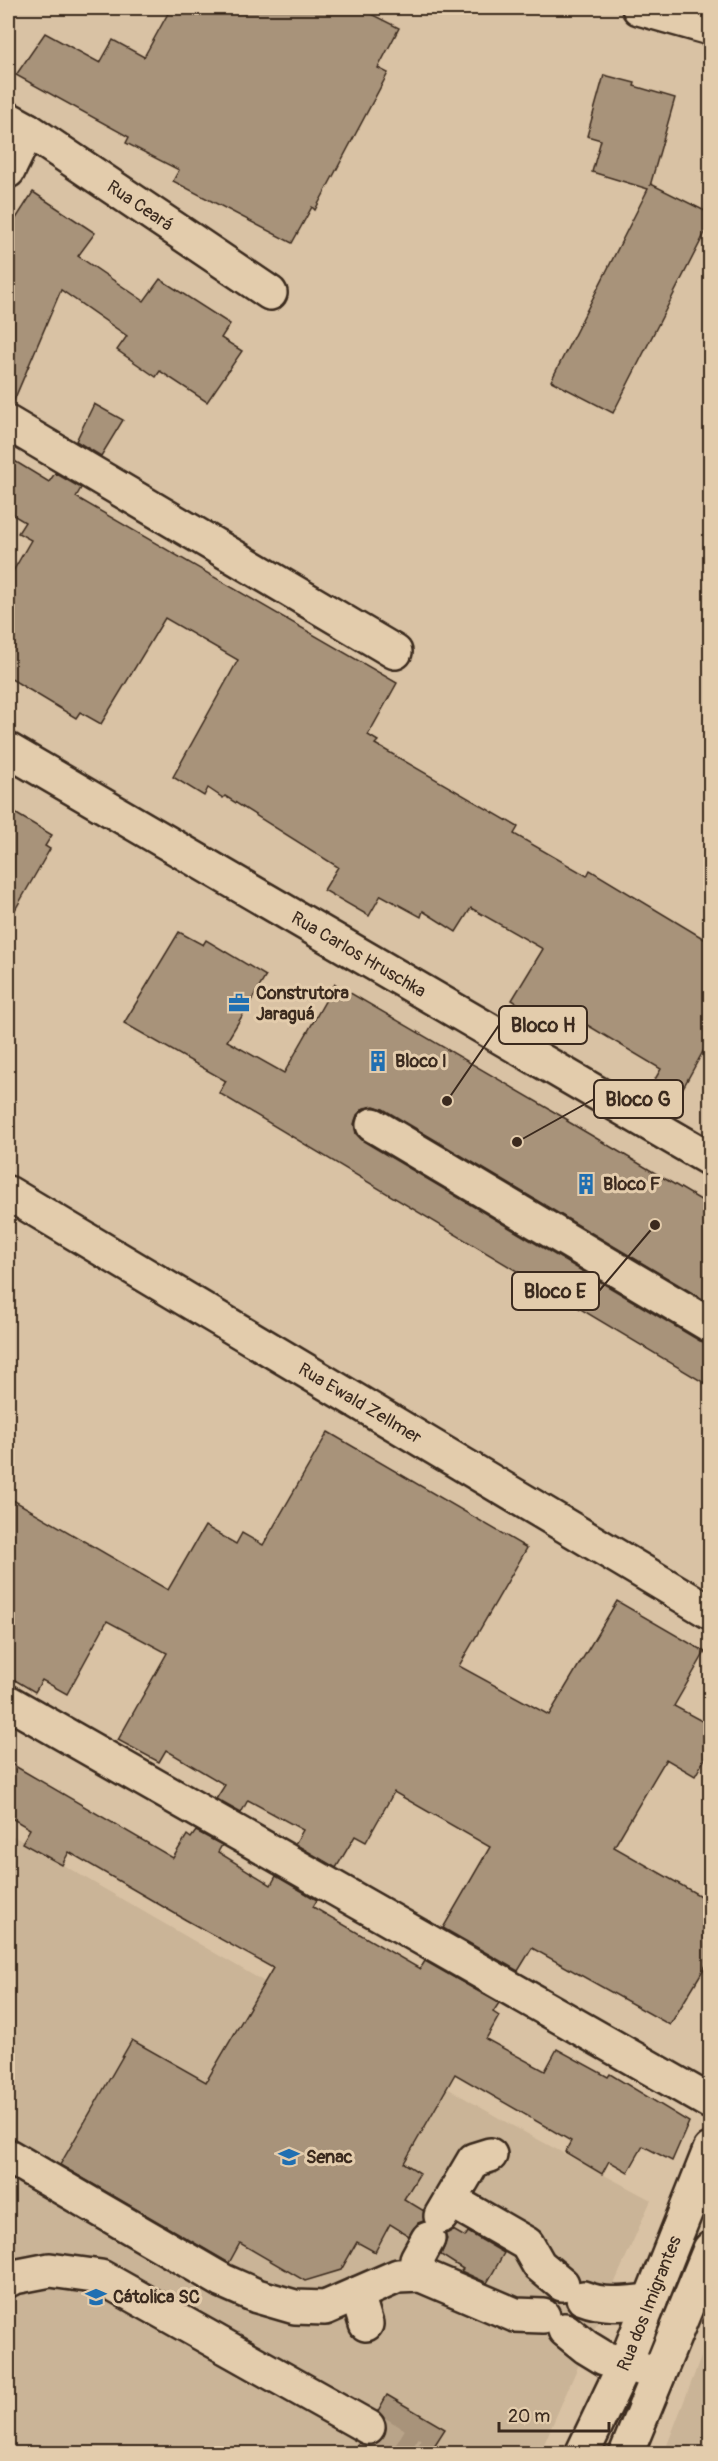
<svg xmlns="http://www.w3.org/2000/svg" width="718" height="2461" viewBox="0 0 718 2461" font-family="Pangolin,sans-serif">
  <rect width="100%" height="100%" fill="#d9c2a4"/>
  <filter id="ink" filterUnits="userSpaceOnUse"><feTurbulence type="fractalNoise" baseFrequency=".0167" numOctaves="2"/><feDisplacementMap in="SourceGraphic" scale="12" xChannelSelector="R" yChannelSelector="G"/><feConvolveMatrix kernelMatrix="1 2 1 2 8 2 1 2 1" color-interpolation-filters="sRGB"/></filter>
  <g filter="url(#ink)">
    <g fill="#cab497">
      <polygon points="8,1833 511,2125 651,2200 540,2453 8,2453"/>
      <polygon points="710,2334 710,2453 664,2453"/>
    </g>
    <g fill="#a8937a" stroke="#3b2a1e" stroke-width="1.5">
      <polygon points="171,8 359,8 399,28 378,68 388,73 315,210 312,207 292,243 173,181 179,170 126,143 129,137 16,75 45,33 100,63 113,40 144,57"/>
      <polygon points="604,75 635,83 634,86 675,98 650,186 651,184 711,214 711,221 613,413 551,381 648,189 592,172 601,140 587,136"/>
      <polygon points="33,192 95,233 78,256 144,301 160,279 230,324 221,338 242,351 207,402 160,371 156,377 117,350 127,336 61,290 12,405 8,404 8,231"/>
      <polygon points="94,404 123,420 101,456 76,441"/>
      <polygon points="8,457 49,482 55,473 81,488 76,497 397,683 368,735 378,741 375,744 518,827 514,834 587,876 590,870 711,943 711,1037 679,1095 654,1081 661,1069 579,1020 570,1036 512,1000 543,949 471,908 456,932 423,911 421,917 381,895 369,916 324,890 338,867 225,796 223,798 208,788 204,796 173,777 238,660 165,618 101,724 80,712 76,718 8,677 8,580 31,540 18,533 25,522 8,512"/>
      <polygon points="8,809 52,835 45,846 50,849 8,922"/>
      <polygon points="179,932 203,945 206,940 266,976 227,1041 284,1073 335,984 568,1120 567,1121 711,1206 711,1304 383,1109 374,1106 364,1108 357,1115 354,1124 356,1134 363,1141 700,1341 711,1344 711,1387 219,1093 226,1081 124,1023"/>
      <polygon points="328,1432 527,1548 459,1666 549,1715 617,1601 705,1652 674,1706 711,1726 711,1748 695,1776 666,1759 614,1847 711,1902 711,1957 670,2025 532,1948 518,1971 443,1928 490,1847 394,1792 366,1842 355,1836 336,1868 295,1844 303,1830 248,1800 241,1813 216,1799 225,1785 166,1750 159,1762 118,1740 167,1653 107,1621 67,1694 42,1680 35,1692 8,1676 8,1497 168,1590 205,1526 236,1544 242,1533 263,1545"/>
      <polygon points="8,1762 173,1858 187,1835 191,1838 196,1831 222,1845 218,1852 271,1885 276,1876 317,1900 313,1907 420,1969 425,1961 499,2003 493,2012 499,2016 486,2039 545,2071 557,2049 608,2077 610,2074 689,2122 672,2161 643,2146 628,2172 609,2161 602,2174 565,2152 571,2141 455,2074 404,2163 420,2173 404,2199 424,2211 424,2221 418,2223 409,2236 390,2224 375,2252 357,2242 341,2270 305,2281 240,2243 229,2263 60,2165 132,2040 206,2082 273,1968 186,1920 69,1852 62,1865 22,1843 30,1829 8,1816"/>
      <polygon points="453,2230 465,2237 468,2232 504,2253 487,2283 461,2271 463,2269 441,2255 447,2239 445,2234"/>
      <polygon points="387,2395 445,2429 429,2454 352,2454 359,2443 369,2446 377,2443 384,2437 387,2426 384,2418 378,2411"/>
    </g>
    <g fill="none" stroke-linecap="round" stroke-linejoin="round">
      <polyline stroke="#b9a489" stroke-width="33" stroke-dasharray="33 16" stroke-linecap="butt" points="368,2427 413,2454"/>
      <defs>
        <g id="minor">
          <polyline points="639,8 710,28"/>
          <path id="s1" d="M8 119 28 130 270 293"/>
          <polyline points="8,171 28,130"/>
          <polyline points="8,423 395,652"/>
          <path id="s2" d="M8 750 710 1159"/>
          <polyline points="373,1125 710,1325"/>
          <path id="s3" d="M8 1193 710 1612"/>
          <polyline points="8,1702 710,2102"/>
          <polyline points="8,2156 223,2281 257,2296 295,2307 325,2308 398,2276 421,2275 515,2315 543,2316"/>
          <polyline points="452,2201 527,2244 539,2265 562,2284"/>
          <polyline points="441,2216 474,2160 490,2155"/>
          <polyline points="421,2275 417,2259 428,2239"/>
          <polyline points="8,2280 14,2277 50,2270 101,2277 368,2427"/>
          <polyline points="357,2294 366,2324"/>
          <path d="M583 2298C606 2307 626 2303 650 2301"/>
          <polyline points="565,2330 586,2347 604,2358 646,2370"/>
          <path id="s4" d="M582 2454 625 2364 710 2150"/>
          <polyline points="626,2454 710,2249"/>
        </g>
      </defs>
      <use href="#minor" stroke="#3b2a1e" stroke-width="38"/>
      <use href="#minor" stroke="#e3ccac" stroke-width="33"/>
    </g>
  </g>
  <defs>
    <symbol id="office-bare" viewBox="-9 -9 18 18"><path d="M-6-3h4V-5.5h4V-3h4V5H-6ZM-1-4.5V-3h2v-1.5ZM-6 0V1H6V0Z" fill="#1f6fb2" stroke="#e3ccac" stroke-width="2.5" paint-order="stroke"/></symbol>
    <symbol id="building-bare" viewBox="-9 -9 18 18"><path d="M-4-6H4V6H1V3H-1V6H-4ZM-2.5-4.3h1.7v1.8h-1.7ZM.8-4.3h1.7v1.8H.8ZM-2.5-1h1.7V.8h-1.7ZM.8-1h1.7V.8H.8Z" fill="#1f6fb2" stroke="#e3ccac" stroke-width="2.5" paint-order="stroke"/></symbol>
    <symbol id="university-bare" viewBox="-9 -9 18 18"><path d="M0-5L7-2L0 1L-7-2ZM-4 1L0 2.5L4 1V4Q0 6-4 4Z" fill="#1f6fb2" stroke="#e3ccac" stroke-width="2.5" paint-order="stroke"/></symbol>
  </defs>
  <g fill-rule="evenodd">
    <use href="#office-bare" x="224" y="988" width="30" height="30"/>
    <use href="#building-bare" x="363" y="1046" width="30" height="30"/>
    <use href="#building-bare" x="571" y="1169" width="30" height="30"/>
    <use href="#university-bare" x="274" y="2142" width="30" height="30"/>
    <use href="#university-bare" x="81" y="2282" width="30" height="30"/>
  </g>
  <g text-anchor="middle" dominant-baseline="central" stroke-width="6" stroke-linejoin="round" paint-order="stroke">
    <g font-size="18" fill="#3b2a1e" stroke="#e3ccac">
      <text stroke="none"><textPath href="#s1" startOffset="158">Rua Ceará</textPath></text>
      <text stroke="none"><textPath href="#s2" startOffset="406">Rua Carlos Hruschka</textPath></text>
      <text stroke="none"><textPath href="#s3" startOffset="410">Rua Ewald Zellmer</textPath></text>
      <text stroke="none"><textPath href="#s4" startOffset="165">Rua dos Imigrantes</textPath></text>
    </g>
    <g font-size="18" font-weight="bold" fill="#3b2a1e" stroke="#e3ccac" text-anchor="start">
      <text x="256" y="993">Construtora<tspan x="256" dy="21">Jaraguá</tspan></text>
      <text x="395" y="1061">Bloco I</text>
      <text x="603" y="1184">Bloco F</text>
      <text x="306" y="2157">Senac</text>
      <text x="113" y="2297">Cátolica SC</text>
    </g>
  </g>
  <path fill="none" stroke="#3b2a1e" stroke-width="2" d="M447 1101L499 1025M517 1142L594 1099M655 1225L599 1291"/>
  <g fill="#3b2a1e" stroke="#e3ccac" stroke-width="2">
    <circle cx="447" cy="1101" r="6"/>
    <circle cx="517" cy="1142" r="6"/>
    <circle cx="655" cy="1225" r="6"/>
  </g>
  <g fill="#e3ccac" stroke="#3b2a1e" stroke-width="2">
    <rect x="499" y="1006" width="88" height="38" rx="6"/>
    <rect x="594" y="1080" width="89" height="38" rx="6"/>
    <rect x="512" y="1272" width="87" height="38" rx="6"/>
  </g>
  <g font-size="20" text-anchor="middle" font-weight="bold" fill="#3b2a1e">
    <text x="543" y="1032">Bloco H</text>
    <text x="638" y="1106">Bloco G</text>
    <text x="555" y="1298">Bloco E</text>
  </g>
  <rect width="718" height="2461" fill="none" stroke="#e3ccac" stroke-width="30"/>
  <rect x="15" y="15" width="688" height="2431" fill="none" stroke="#3b2a1e" stroke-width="2" filter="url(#ink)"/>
  <path d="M499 2422v9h110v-9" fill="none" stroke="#3b2a1e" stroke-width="3"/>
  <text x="508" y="2422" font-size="18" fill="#3b2a1e" stroke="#e3ccac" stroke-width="4.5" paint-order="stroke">20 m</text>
</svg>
